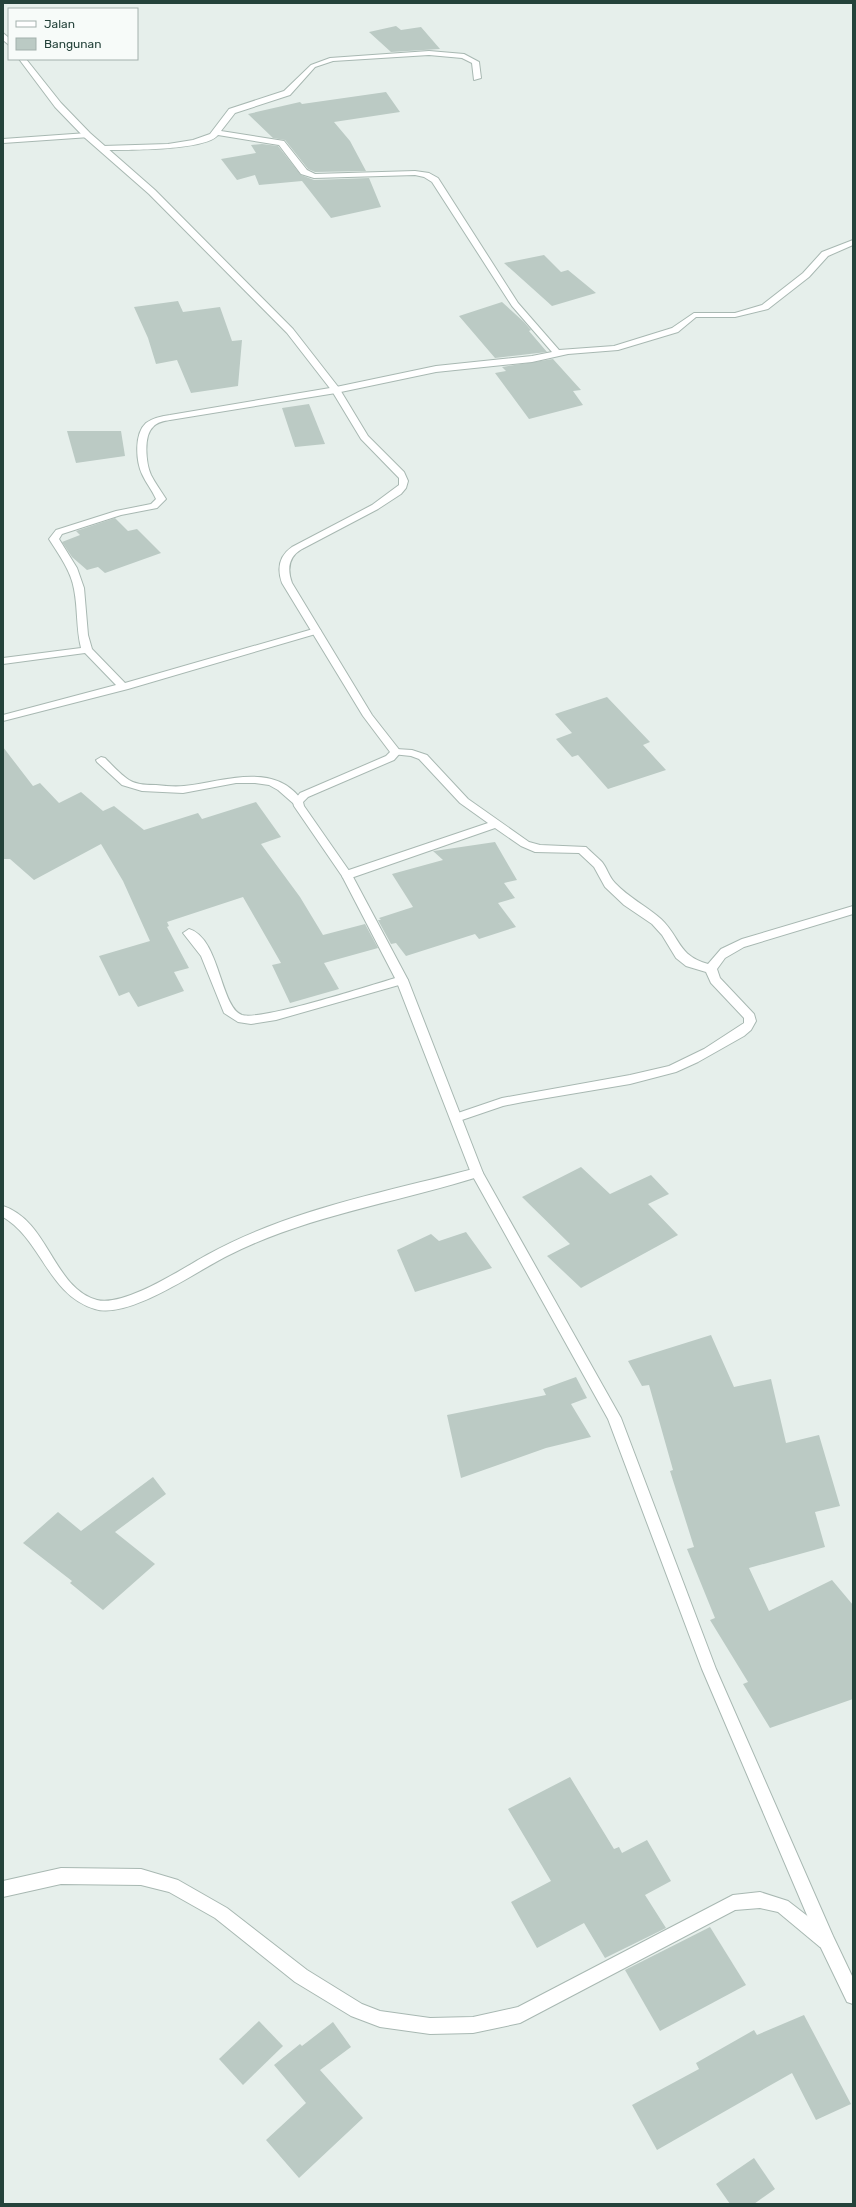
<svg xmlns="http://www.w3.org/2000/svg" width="856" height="2207" viewBox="0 0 856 2207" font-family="Rubik,sans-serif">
  <rect width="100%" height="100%" fill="#e6efeb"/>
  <g fill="#bbcac4">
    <polygon points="396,26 401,30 421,27 440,49 391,52 369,32"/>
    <polygon points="386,92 400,112 334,122 350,141 366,171 315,172 308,169 285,140 273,138 248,114 300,102 302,104"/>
    <polygon points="262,144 278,146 301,175 314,180 369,178 381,207 331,218 302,181 259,185 255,175 237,180 221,159 256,153 251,145"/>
    <polygon points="544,255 561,272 568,270 596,293 552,306 504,263"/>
    <polygon points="178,301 183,312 220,307 232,341 242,340 238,386 191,393 177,360 156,364 148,338 134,307"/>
    <polygon points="502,302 524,322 531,330 529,331 547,352 495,358 459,316"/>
    <polygon points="553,359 581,390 573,391 583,405 529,419 495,373 506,371 502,367"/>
    <polygon points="309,404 325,444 295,447 282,408"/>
    <polygon points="67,431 121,431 125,456 76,463"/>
    <polygon points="115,518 128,531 137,529 161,553 105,573 98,567 87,570 72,557 62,542 80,535 76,531"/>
    <polygon points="607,697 650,742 643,745 666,770 608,789 578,755 572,757 556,739 572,733 555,714"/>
    <polygon points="3,747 33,786 40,783 59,803 81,792 103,811 114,806 144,830 198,813 202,819 256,802 281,837 261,844 300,897 323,935 365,924 378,948 324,963 339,989 290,1003 272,965 281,963 243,897 167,922 169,926 167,927 189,968 174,972 184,991 138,1007 129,992 119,996 99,956 150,941 123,881 101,844 34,880 10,859 3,859"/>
    <polygon points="495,842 517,880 504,883 515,898 498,903 516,927 479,939 475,934 406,956 396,943 391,944 378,920 381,920 379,918 413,907 392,874 443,860 433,851 434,851"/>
    <polygon points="581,1167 610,1194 651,1175 669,1194 648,1204 678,1235 581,1288 547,1256 570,1244 522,1197"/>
    <polygon points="466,1232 492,1268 415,1292 397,1250 431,1234 439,1241"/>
    <polygon points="711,1335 734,1387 771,1379 786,1443 819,1435 840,1506 815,1512 825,1547 749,1568 769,1611 832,1580 853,1605 853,1699 770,1728 743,1684 748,1682 710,1620 715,1618 687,1549 694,1547 670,1471 673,1470 649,1385 642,1386 628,1361"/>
    <polygon points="576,1377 587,1398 571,1404 591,1437 546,1448 461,1478 447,1415 546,1395 543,1389"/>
    <polygon points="153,1477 166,1494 115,1532 155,1564 103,1610 70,1583 72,1581 23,1543 58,1512 81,1531"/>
    <polygon points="570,1777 614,1849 619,1847 622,1853 647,1840 671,1881 645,1895 666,1928 605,1958 584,1923 537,1948 511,1902 551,1881 508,1809"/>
    <polygon points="710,1927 746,1985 660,2031 625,1970"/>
    <polygon points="804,2015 851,2104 816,2120 792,2073 657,2150 632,2105 699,2069 696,2063 754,2030 757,2035"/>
    <polygon points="259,2021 283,2046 243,2085 219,2059"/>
    <polygon points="333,2022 351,2047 320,2070 363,2118 299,2178 266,2140 306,2103 274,2065 300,2044 302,2046"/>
    <polygon points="754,2158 775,2189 754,2204 730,2204 716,2184"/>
  </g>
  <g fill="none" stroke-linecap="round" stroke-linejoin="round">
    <defs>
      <g id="minor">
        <path d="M429 51 464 54 479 62 481 78 474 80 472 63 462 58 429 55 333 61 315 67 290 95 235 113 221 131 284 141 307 170 315 174 415 171 429 173 438 178 518 303 559 350 614 346 672 328 694 313H735L762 305 803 273 822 252 853 240V245L828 256 809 277 768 309 735 317H696L678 332 618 350 568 354 532 362 436 372 336 393 170 420C164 421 157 422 153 427 143 436 146 464 151 475 155 483 161 491 166 499L157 508 121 515 62 534 59 539 77 568 84 588 88 635 92 649 125 683 313 629H319L321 631 319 633 128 689 3 721V715L116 685 85 653 3 664V658L81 648C76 628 78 609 74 589 71 571 59 555 49 539L56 530 116 511 151 504 156 499C152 490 146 483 142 474 136 461 134 434 146 423 153 418 162 416 170 415L336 387 436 366 532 356 552 352 512 306 432 182 424 177 415 175 314 178 301 174 279 145 218 135C206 151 125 150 103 150L99 148 103 146 168 144 193 140 210 134 229 109 284 91 311 65 330 58Z"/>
        <polygon points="87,133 91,135 90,137 3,143 3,139"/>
        <path d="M396 749 412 750 427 755 468 799 529 842 540 845 586 847C591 852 597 857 602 862 607 868 609 877 615 883 628 897 646 906 661 919 681 938 677 955 708 964L721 949 742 939 853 906V914L744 947 725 958 717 969 720 978 754 1014 756 1021 751 1030 744 1036 698 1062 676 1072 630 1084 523 1102 503 1106 456 1122 452 1121 450 1118 452 1115 502 1098 630 1075 669 1066 704 1049 744 1023V1018L711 983 706 972 686 966 676 958 662 935 652 924 624 905 605 887 594 867 579 853 535 852 521 846 495 828 351 878H343L342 875 343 872 488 823 460 803 419 759 411 756 392 754 391 752 392 750Z"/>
        <path d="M101 757 105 758C112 765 121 775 129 780 137 785 148 785 156 785 165 786 175 787 184 786 223 782 275 760 303 802L302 804H294L278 790 269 785 255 783H236L183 793 142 791 122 785 97 762 96 760Z"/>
        <path d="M189 929C220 938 220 1007 242 1015 262 1021 375 984 402 976L408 980 406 983 276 1020 251 1024 238 1022 224 1013 201 956 183 933Z"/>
        <path d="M477 1168 481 1170 483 1173 481 1176C396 1203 308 1215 227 1256 197 1271 128 1320 95 1309 48 1295 42 1240 3 1217V1206C49 1221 53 1288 97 1300 125 1307 183 1268 207 1255 290 1209 386 1192 477 1168Z"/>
        <polygon points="61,1868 141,1869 178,1880 227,1908 307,1970 362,2004 380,2011 430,2018 473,2017 518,2007 733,1895 760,1892 788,1901 832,1935 834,1941 832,1947 826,1949 820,1947 778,1912 760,1908 735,1910 520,2023 473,2033 430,2034 380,2027 351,2016 295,1982 215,1918 169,1892 141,1885 61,1884 3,1897 3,1881"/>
      </g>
      <g id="tertiary">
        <polygon points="3,33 9,38 9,45 3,40"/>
        <path d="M19 59H26L61 103 90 133 155 190 293 329 339 388 368 436 404 472 408 481 406 488 401 494 378 509 302 549C288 557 287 569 292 583L372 715 401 752 394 760 308 797 303 802 304 806 352 875 408 980 483 1173 621 1418 716 1669 833 1936 853 1978V2004L847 2002 821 1948 702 1669 608 1419 471 1173 396 980 342 876 294 806 293 802 300 793 386 756 390 752 363 716 282 583C277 569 279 556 292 547L372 505 399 485V478L361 439 332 391 287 333 149 194 84 137 55 107Z"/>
      </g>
    </defs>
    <use href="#minor" stroke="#a8b8b2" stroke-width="2"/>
    <use href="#tertiary" stroke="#a8b8b2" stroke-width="2"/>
    <use href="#minor" fill="#fff" fill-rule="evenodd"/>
    <use href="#tertiary" fill="#fff" fill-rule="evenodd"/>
  </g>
  <rect width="856" height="2207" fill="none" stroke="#24423a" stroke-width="8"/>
  <rect x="8" y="8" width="130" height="52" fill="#f7fbf9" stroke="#a3b1ad"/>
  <rect x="16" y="21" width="20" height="6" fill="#ffffff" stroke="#a3b1ad"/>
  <text x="44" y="28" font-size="12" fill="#24423a">Jalan</text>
  <rect x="16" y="38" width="20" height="12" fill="#bbcac4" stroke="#a3b1ad"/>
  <text x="44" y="48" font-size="12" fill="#24423a">Bangunan</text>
</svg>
